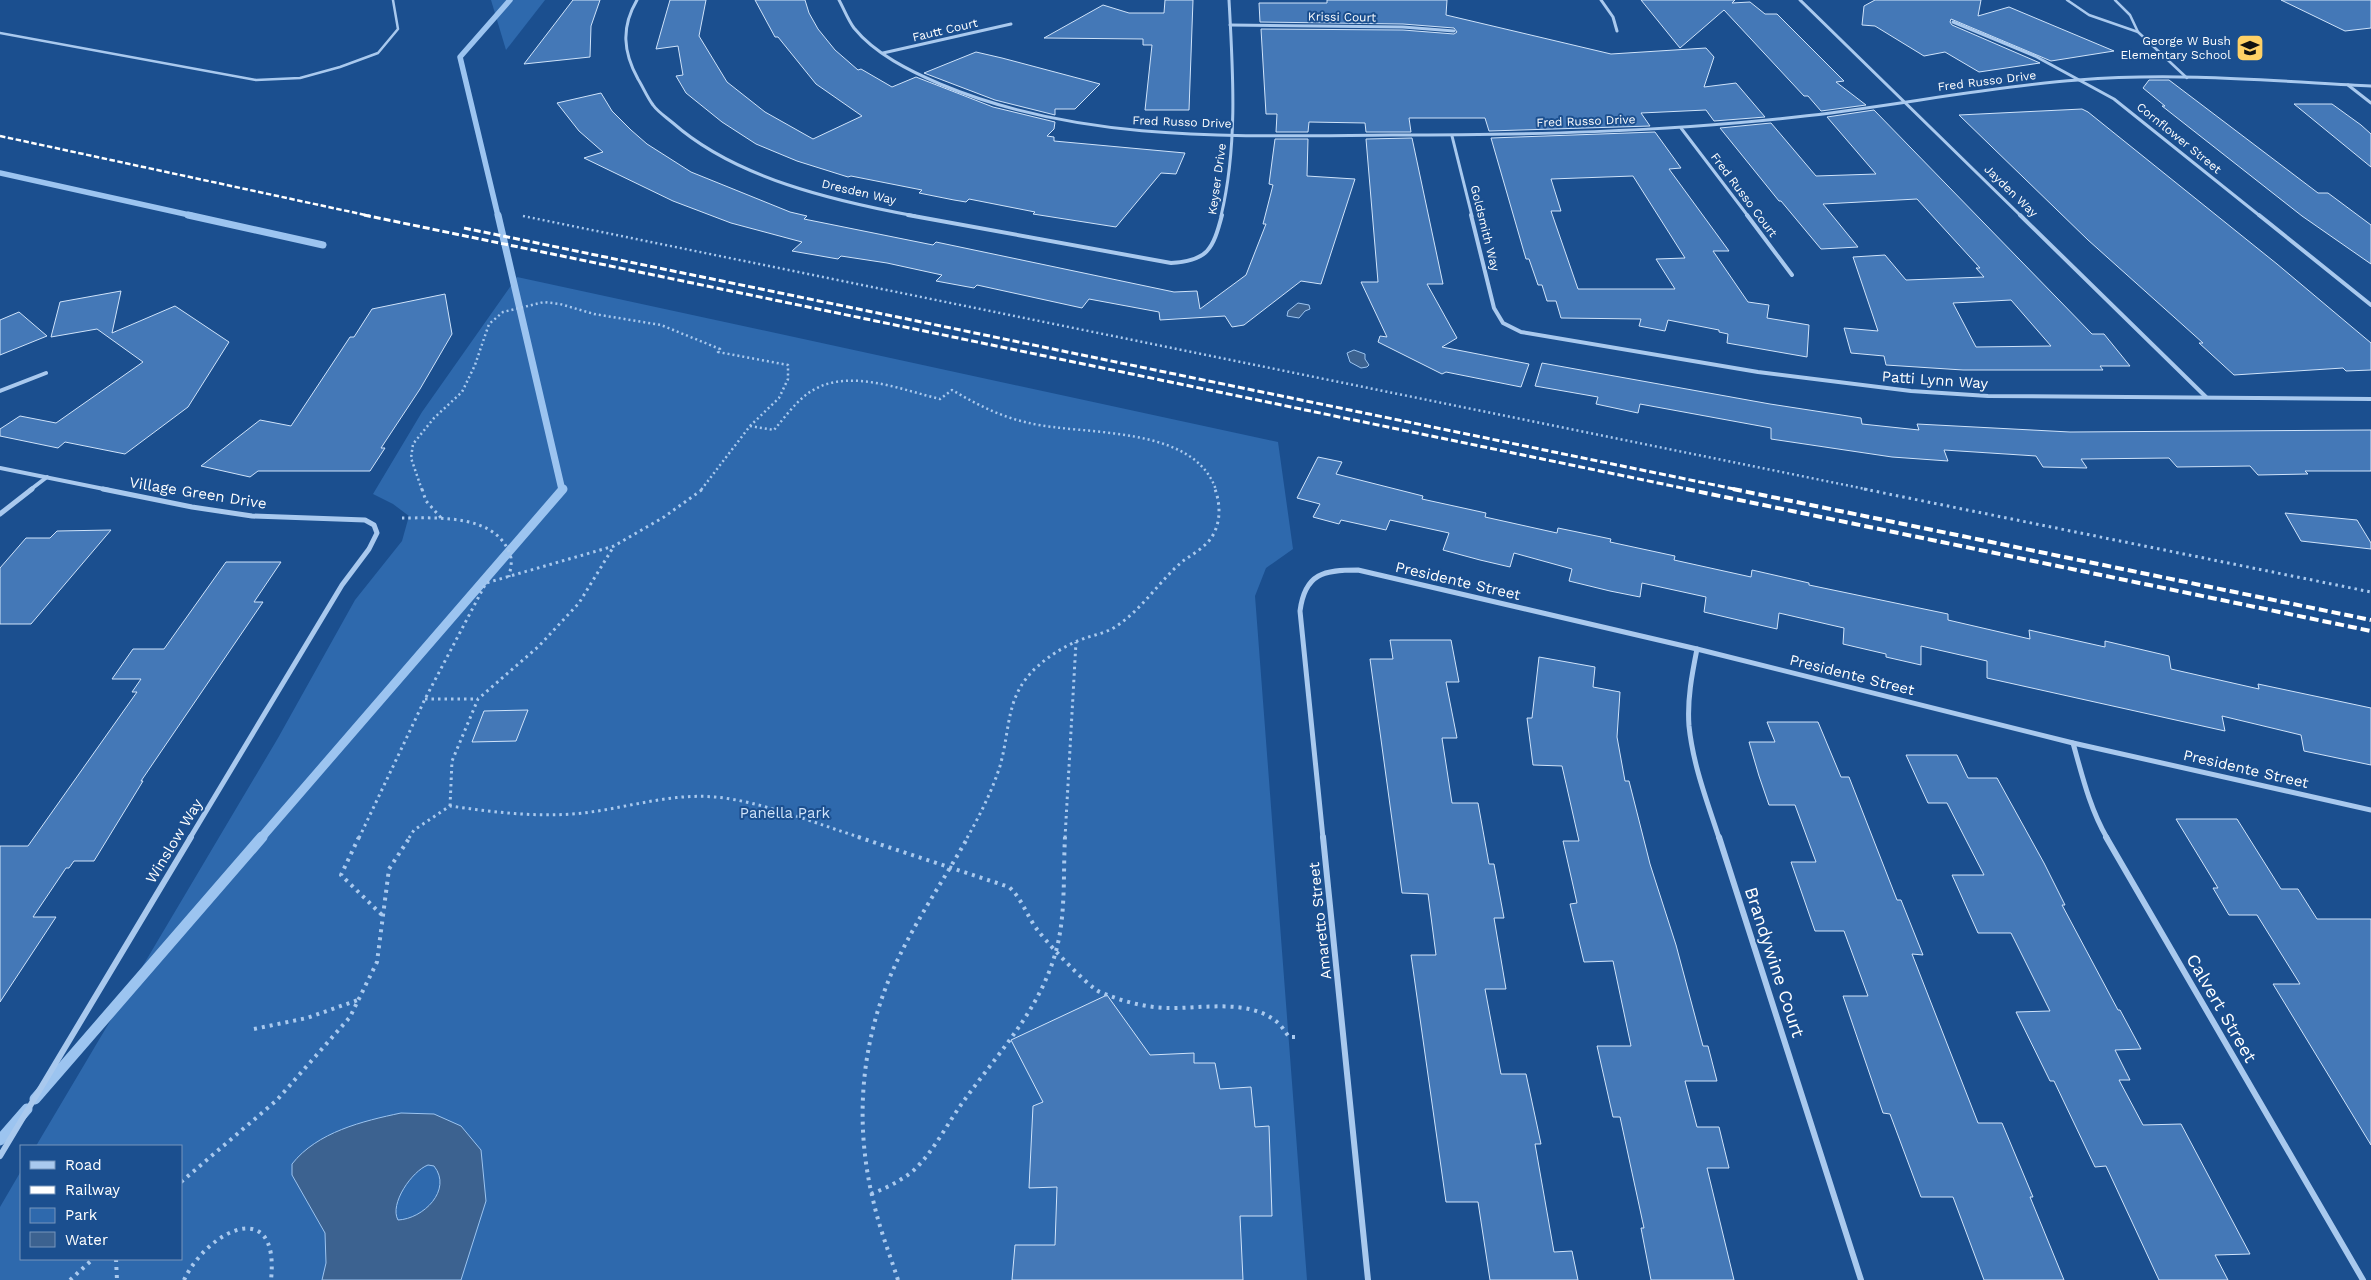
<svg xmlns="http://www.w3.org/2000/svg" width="2371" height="1280" viewBox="0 0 2371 1280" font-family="'Work Sans',sans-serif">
  <rect width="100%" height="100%" fill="#1b4f8f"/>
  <g fill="#2e69ad">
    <polygon points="491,0 545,0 506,50"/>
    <polygon points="517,277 1278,442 1293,549 1266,568 1255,596 1307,1280 0,1280 0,1207 21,1171 21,1259 181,1259 181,1146 36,1146 278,738 355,600 402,541 409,516 393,504 373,494 422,412"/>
  </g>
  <g fill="#3c6290" stroke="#9cc4f0" fill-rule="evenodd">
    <polygon points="1298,303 1309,305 1310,309 1305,311 1299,318 1287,316 1288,311"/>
    <polygon points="1354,350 1365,354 1365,359 1369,365 1367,367 1361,368 1350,362 1347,353"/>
    <path d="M401 1113 434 1114 461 1126 481 1150 486 1201 461 1280H322L326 1263 325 1233 292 1175V1164C317 1132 363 1121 401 1113ZM428 1165 434 1166C453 1190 423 1219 398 1220 389 1204 412 1171 428 1165Z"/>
  </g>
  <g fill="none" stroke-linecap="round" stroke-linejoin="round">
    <g stroke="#9cc4f0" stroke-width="5.5">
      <polyline points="0,173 194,216"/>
      <polyline points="498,216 460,57 510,0"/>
    </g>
    <g stroke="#9cc4f0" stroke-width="7">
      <polyline points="188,215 323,245"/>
      <polyline points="498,215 562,490"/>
    </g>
    <polyline stroke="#9cc4f0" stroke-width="9" points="261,838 563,489"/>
    <g stroke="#9cc4f0" stroke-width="11">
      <polyline points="35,1099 262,837"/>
      <polyline points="0,1140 27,1109"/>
    </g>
  </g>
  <g fill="#4478b7" stroke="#cfe3fa" fill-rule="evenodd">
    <polygon points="573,0 600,0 591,26 590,57 524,64"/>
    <polygon points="670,0 706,0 699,36 727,82 765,112 813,139 862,116 816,84 778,37 775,37 755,0 805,0 809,13 818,29 835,50 858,70 861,69 892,87 916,77 993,107 1055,122 1054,129 1047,136 1054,137 1054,141 1185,153 1176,174 1161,173 1116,227 1033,214 1035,212 969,199 966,202 954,200 919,193 922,190 851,176 848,177 797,161 756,144 722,122 686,93 676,76 683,75 678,46 656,49"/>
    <polygon points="1165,0 1193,0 1189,110 1145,110 1152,45 1143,45 1143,39 1044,38 1103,5 1129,13 1164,13"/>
    <polygon points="1327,0 1447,0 1446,15 1611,54 1706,48 1714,57 1704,87 1736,83 1765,117 1714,121 1706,110 1641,113 1650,126 1489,131 1485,118 1409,118 1411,132 1366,132 1365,123 1309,122 1308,132 1276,132 1277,114 1266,114 1261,29 1403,30 1454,34 1457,32 1454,28 1403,24 1260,22 1259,3 1327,3"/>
    <polygon points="1641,0 1735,0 1732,3 1750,2 1765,14 1777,14 1844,81 1836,82 1866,105 1821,111 1808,96 1804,96 1724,10 1680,48"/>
    <polygon points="1875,0 1981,0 1978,16 2009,7 2114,51 2051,61 1951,19 1950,22 1952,25 2040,63 1979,72 1945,52 1924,56 1875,26 1862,25 1864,6"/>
    <polygon points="2281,0 2371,0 2371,28 2345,31"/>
    <polygon points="976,52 1002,58 1100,84 1075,109 1055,109 1055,115 995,100 924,73"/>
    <polygon points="2149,80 2169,80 2318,193 2328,193 2371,225 2371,264 2302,216 2162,106 2165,106 2143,88"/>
    <polygon points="601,93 612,111 631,130 647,144 691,172 790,212 807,216 804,219 933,245 936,242 1174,292 1197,291 1200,309 1246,275 1266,224 1263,224 1273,185 1269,184 1275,139 1308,139 1307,176 1355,179 1321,284 1301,281 1244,325 1232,327 1225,316 1160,320 1159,312 1089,299 1082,308 977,285 974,288 936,281 942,275 887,263 841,256 838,259 792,251 802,242 731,223 673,201 584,158 603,152 579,131 557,103"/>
    <polygon points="2294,104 2332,104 2361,125 2371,134 2371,167"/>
    <polygon points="2082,109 2088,112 2277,264 2371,343 2371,370 2346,371 2343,368 2234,375 2199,343 2203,343 2088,240 1959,115"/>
    <path d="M1874 110 2092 334H2104L2130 366H2100L2103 370H1963L1886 365 1884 356 1851 353 1844 328 1878 331 1853 257 1885 255 1906 280 1984 277 1976 268H1980L1917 199 1823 204 1858 247 1821 249 1781 201H1779L1720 128 1771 123 1816 176 1876 174 1827 117ZM2011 300 2051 346 1976 347 1953 303Z"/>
    <path d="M1655 132 1681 168 1669 169 1729 251H1713L1748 302 1769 305 1767 318 1809 325 1807 357 1727 343 1728 334 1719 332V330L1668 320 1665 331 1639 326 1641 319 1561 318 1556 301H1547L1542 285H1538L1529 259H1526L1491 138ZM1633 176 1685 258 1656 259 1675 289H1578L1551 211H1561L1551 179Z"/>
    <polygon points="1412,138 1443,284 1427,284 1457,338 1442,347 1529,364 1521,387 1446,372 1442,374 1378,342 1380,336 1387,337 1361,282 1378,282 1366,139"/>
    <polygon points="121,291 112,333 175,306 229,342 188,407 125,454 65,442 58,448 0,436 0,429 20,416 56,423 143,362 97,329 51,337 60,302"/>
    <polygon points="445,294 452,334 420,389 381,448 385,448 370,471 258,471 250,477 201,466 260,420 291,426 350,337 354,337 372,309"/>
    <polygon points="19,312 47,336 0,355 0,320"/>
    <polygon points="1542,363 1770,404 1861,418 1862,424 1919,430 1917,424 2070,432 2371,430 2371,471 2305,471 2308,474 2258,475 2250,466 2177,467 2169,458 2081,459 2087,468 2043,467 2036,456 1944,450 1948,461 1892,457 1771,439 1771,428 1640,404 1638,413 1596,404 1598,397 1535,386"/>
    <polygon points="1318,457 1342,462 1336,474 1423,496 1422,499 1486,513 1485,517 1557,533 1558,528 1611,539 1610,542 1675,556 1674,560 1751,577 1752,570 1809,583 1809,585 1948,614 1948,620 2030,639 2029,630 2105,647 2105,641 2169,656 2171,669 2259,689 2258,684 2371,708 2371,765 2304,751 2301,735 2222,716 2225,731 1987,678 1987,661 1921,646 1921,665 1886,657 1886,654 1843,644 1844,628 1779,613 1777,629 1704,612 1706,597 1642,583 1640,597 1610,591 1569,581 1572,569 1514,553 1510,567 1480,560 1443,550 1449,533 1390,520 1386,530 1341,520 1339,524 1313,517 1320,504 1297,498"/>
    <polygon points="2285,513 2357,520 2371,543 2371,549 2301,541"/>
    <polygon points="111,530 31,624 0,624 0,568 26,538 50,538 57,531"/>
    <polygon points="226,562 281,562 254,602 263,602 141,781 143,781 94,861 74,861 69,868 66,868 33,917 56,917 0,1002 0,846 28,846 137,692 132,692 141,679 112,679 133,649 164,649"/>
    <polygon points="1390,640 1451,640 1459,682 1446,682 1457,738 1442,738 1452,803 1478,803 1489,864 1494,864 1504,918 1494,918 1506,989 1485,989 1501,1074 1526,1074 1541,1144 1535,1144 1554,1252 1572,1251 1578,1280 1490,1280 1478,1202 1446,1202 1411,955 1436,955 1428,894 1402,893 1370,659 1393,659"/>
    <polygon points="1539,657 1595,667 1593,687 1620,692 1617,737 1625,781 1629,781 1650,864 1676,945 1703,1046 1708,1046 1717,1081 1685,1081 1697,1127 1719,1127 1729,1168 1707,1168 1734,1280 1651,1280 1641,1228 1644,1228 1620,1117 1613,1117 1597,1046 1631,1046 1613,961 1584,962 1570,904 1577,903 1563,841 1579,841 1562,766 1533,765 1527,718 1532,718"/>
    <polygon points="528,710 516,741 472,742 484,711"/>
    <polygon points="1767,722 1818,722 1841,777 1849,777 1897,900 1901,900 1923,955 1912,954 1978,1123 2002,1123 2033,1197 2030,1197 2064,1280 1984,1280 1953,1197 1921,1197 1890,1114 1883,1113 1843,996 1868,996 1844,931 1815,931 1791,862 1816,862 1795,805 1769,805 1759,776 1749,742 1775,742"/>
    <polygon points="1906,755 1957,755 1968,778 1997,778 2044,863 2065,905 2062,905 2118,1010 2120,1010 2141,1049 2115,1050 2130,1080 2119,1080 2143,1125 2181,1124 2250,1254 2215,1255 2228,1280 2159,1280 2106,1166 2095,1167 2054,1081 2050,1081 2016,1012 2050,1011 2011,933 1978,933 1952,875 1984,875 1947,803 1928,803"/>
    <polygon points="2176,819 2237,819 2281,889 2298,889 2317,919 2371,919 2371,1145 2273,984 2300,984 2257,915 2229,915 2213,888 2218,888"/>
    <polygon points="1107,995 1150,1055 1194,1053 1194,1063 1215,1063 1220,1089 1251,1087 1255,1127 1269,1126 1272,1216 1240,1216 1243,1280 1012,1280 1015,1245 1055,1245 1057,1187 1029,1188 1033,1106 1043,1102 1011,1040"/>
  </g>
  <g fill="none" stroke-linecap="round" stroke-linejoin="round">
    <g stroke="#a9c9ee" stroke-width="2.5" stroke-dasharray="2 3" stroke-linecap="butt">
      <polyline points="523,216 1870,490"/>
      <path d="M750 426 774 430C786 416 798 398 815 389 852 369 902 390 940 399L952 390C976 404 1001 417 1029 423 1084 436 1194 424 1216 490"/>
      <polyline points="422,490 411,458 413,444 434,418 462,392 475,365 489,324 503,312 544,302 560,304 594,314 661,325 720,349 718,352 788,365 788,379 779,398 750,426 701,490"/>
    </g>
    <g stroke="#a9c9ee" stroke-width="3" stroke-dasharray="2.5 4" stroke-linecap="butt">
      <polyline points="422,489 426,501 443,520"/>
      <polyline points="1864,489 2371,592"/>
      <path d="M402 518C437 518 499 513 511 558 512 564 510 571 509 577"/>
      <polyline points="425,699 478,699"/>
      <polyline points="450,806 452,761 478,699 539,646 579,603 614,546"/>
      <polyline points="359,838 425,699 486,583 614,546 664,517 703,489"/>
      <path d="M409 838 414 830 450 806C494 812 538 818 583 813 627 808 670 793 715 797 761 801 817 824 862 838"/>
      <path d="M967 838C980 815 992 791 1000 766 1011 727 1005 695 1038 666 1050 655 1065 646 1080 640 1092 635 1104 634 1115 627 1142 610 1159 581 1183 561 1194 553 1208 546 1214 533 1221 519 1220 503 1215 489"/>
      <polyline points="1065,838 1076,642"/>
    </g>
    <g stroke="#a9c9ee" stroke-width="4" stroke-dasharray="3 5" stroke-linecap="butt">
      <polyline points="359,837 341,875 383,916"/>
      <path d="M858 837 1009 887C1021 898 1025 911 1034 925 1041 937 1088 987 1100 992 1121 1001 1143 1007 1166 1008 1201 1009 1248 998 1277 1022 1282 1026 1285 1032 1289 1037H1298"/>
      <polyline points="254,1029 307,1018 358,1000"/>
      <polyline points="181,1182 277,1100 350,1017 377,962 389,869 410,837"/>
      <path d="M871 1194C886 1188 901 1181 914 1170 934 1151 947 1124 963 1102 998 1053 1040 1010 1056 951 1066 915 1063 874 1065 837"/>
      <polyline points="116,1259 117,1280"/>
      <polyline points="70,1280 93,1259"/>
      <path d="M184 1280C207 1231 280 1194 271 1280"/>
      <path d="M898 1280C890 1255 880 1230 874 1204 853 1121 861 1036 898 959 918 917 945 878 968 837"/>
    </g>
    <g stroke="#a9c9ee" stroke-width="2.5">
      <polyline points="2067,0 2089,15 2138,32 2187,78"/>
      <polyline points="2115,0 2130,15 2138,32"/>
      <polyline points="0,33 256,80 300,78 340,67 378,53 398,29 393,0"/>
    </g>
    <g stroke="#a9c9ee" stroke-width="3">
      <path d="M637 0C621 27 623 52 638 79 643 87 647 97 653 105 658 112 666 117 673 123 735 178 834 201 915 216"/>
      <path d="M839 0C844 9 848 20 854 28 875 54 910 71 940 84 1083 144 1241 136 1392 135 1527 135 1662 132 1796 117 1890 107 1984 87 2078 80 2176 72 2274 81 2371 86"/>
      <polyline points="1601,0 1613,17 1617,31"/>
      <polyline points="1800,0 2021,216"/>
      <polyline points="1953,22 2035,56 2114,99 2260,216"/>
      <polyline points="1230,25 1403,27 1454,31"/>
      <polyline points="883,53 1011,24"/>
      <polyline points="2348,85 2371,103"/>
      <polyline points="1681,128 1748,216"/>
      <polyline points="1452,136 1472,216"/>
      <path d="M1221 216C1238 145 1233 72 1229 0"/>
    </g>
    <g stroke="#a9c9ee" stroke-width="4">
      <path d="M908 215 1171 263C1208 261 1213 249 1222 215"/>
      <polyline points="1471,215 1494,308 1503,323 1521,332 1758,372 1911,391 1988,396 2371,399"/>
      <polyline points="1747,215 1792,275"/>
      <polyline points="2020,215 2206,397"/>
      <polyline points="2259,215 2371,305"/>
      <polyline points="0,391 46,373"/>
      <polyline points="0,468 109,490"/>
      <polyline points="30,490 47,477"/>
    </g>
    <g stroke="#a9c9ee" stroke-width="5">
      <polyline points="103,489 192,507 252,516 365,520 374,525 377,533 369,549 342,585 190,838"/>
      <polyline points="0,514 32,489"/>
      <path d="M1697 649C1692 674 1687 700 1689 726 1693 765 1707 801 1719 838"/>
      <path d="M2073 743C2082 775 2090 809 2107 838"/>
      <path d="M1323 838 1300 611C1305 573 1324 570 1358 570L1697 649 2073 743 2371 810"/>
    </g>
    <g stroke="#a9c9ee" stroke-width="6">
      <polyline points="1323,837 1368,1280"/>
      <polyline points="1719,837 1861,1280"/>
      <polyline points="2106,837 2363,1280"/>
      <polyline points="0,1156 191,837"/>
    </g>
    <polyline stroke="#fff" stroke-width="2.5" stroke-dasharray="5.5 2.5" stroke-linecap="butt" points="0,136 370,216"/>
    <g stroke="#fff" stroke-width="3" stroke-dasharray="7 3" stroke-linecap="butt">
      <polyline points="364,215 1692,490"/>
      <polyline points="464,228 1739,490"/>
    </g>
    <g stroke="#fff" stroke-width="4" stroke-dasharray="9 4" stroke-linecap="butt">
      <polyline points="1686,489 2371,631"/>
      <polyline points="1733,489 2371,620"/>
    </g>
  </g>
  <defs>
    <symbol id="school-square" viewBox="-11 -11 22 22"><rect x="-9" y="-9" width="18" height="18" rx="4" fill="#ffd166" stroke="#1b4f8f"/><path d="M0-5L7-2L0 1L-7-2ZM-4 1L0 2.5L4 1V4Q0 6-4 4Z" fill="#111"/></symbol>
  </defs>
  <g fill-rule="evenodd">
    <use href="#school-square" x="2234" y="32" width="32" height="32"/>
  </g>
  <g text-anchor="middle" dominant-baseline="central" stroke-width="4" stroke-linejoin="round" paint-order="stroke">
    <g font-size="12" fill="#fff" stroke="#1b4f8f">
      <text transform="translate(1342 17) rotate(1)">Krissi Court</text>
      <text transform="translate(945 30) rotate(-13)">Fautt Court</text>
      <text transform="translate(1987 81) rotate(-7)">Fred Russo Drive</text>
      <text transform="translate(1586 121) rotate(-2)">Fred Russo Drive</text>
      <text transform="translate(1182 122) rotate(2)">Fred Russo Drive</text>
      <text transform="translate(2179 138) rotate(39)">Cornflower Street</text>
      <text transform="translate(1217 179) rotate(-82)">Keyser Drive</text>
      <text transform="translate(2011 191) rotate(44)">Jayden Way</text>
      <text transform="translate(859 192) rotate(13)">Dresden Way</text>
      <text transform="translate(1744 195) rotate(53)">Fred Russo Court</text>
      <text transform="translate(1485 228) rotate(76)">Goldsmith Way</text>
    </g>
    <g font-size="12" fill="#fff" stroke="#1b4f8f" text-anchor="end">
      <text x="2231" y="41">George W Bush<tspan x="2231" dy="14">Elementary School</tspan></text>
    </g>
    <g font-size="15" fill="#fff" stroke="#1b4f8f">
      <text transform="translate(1935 380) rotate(4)">Patti Lynn Way</text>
      <text transform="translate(198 493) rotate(9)">Village Green Drive</text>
      <text transform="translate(1458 581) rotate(13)">Presidente Street</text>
      <text transform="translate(1852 675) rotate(14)">Presidente Street</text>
      <text transform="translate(2246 769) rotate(13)">Presidente Street</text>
      <text transform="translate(174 841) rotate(-59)">Winslow Way</text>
      <text transform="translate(1320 921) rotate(-96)">Amaretto Street</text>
    </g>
    <g font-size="15" fill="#cfe3fa" stroke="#1b4f8f">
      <text x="785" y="813">Panella Park</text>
    </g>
    <g font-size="18" fill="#fff" stroke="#1b4f8f">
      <text transform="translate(1775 962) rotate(72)">Brandywine Court</text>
      <text transform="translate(2222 1008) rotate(60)">Calvert Street</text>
    </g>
  </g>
  <rect x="20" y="1145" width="162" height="115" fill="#1b4f8f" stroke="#7695bc"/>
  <rect x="30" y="1161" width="25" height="8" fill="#a9c9ee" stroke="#7695bc"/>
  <text x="65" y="1170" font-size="15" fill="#ffffff">Road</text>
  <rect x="30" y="1186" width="25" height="8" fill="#ffffff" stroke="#7695bc"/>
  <text x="65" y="1195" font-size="15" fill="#ffffff">Railway</text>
  <rect x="30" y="1208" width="25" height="15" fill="#2e69ad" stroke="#7695bc"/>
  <text x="65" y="1220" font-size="15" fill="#ffffff">Park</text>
  <rect x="30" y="1232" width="25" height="15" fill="#3c6290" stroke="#7695bc"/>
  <text x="65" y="1245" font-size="15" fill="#ffffff">Water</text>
</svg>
